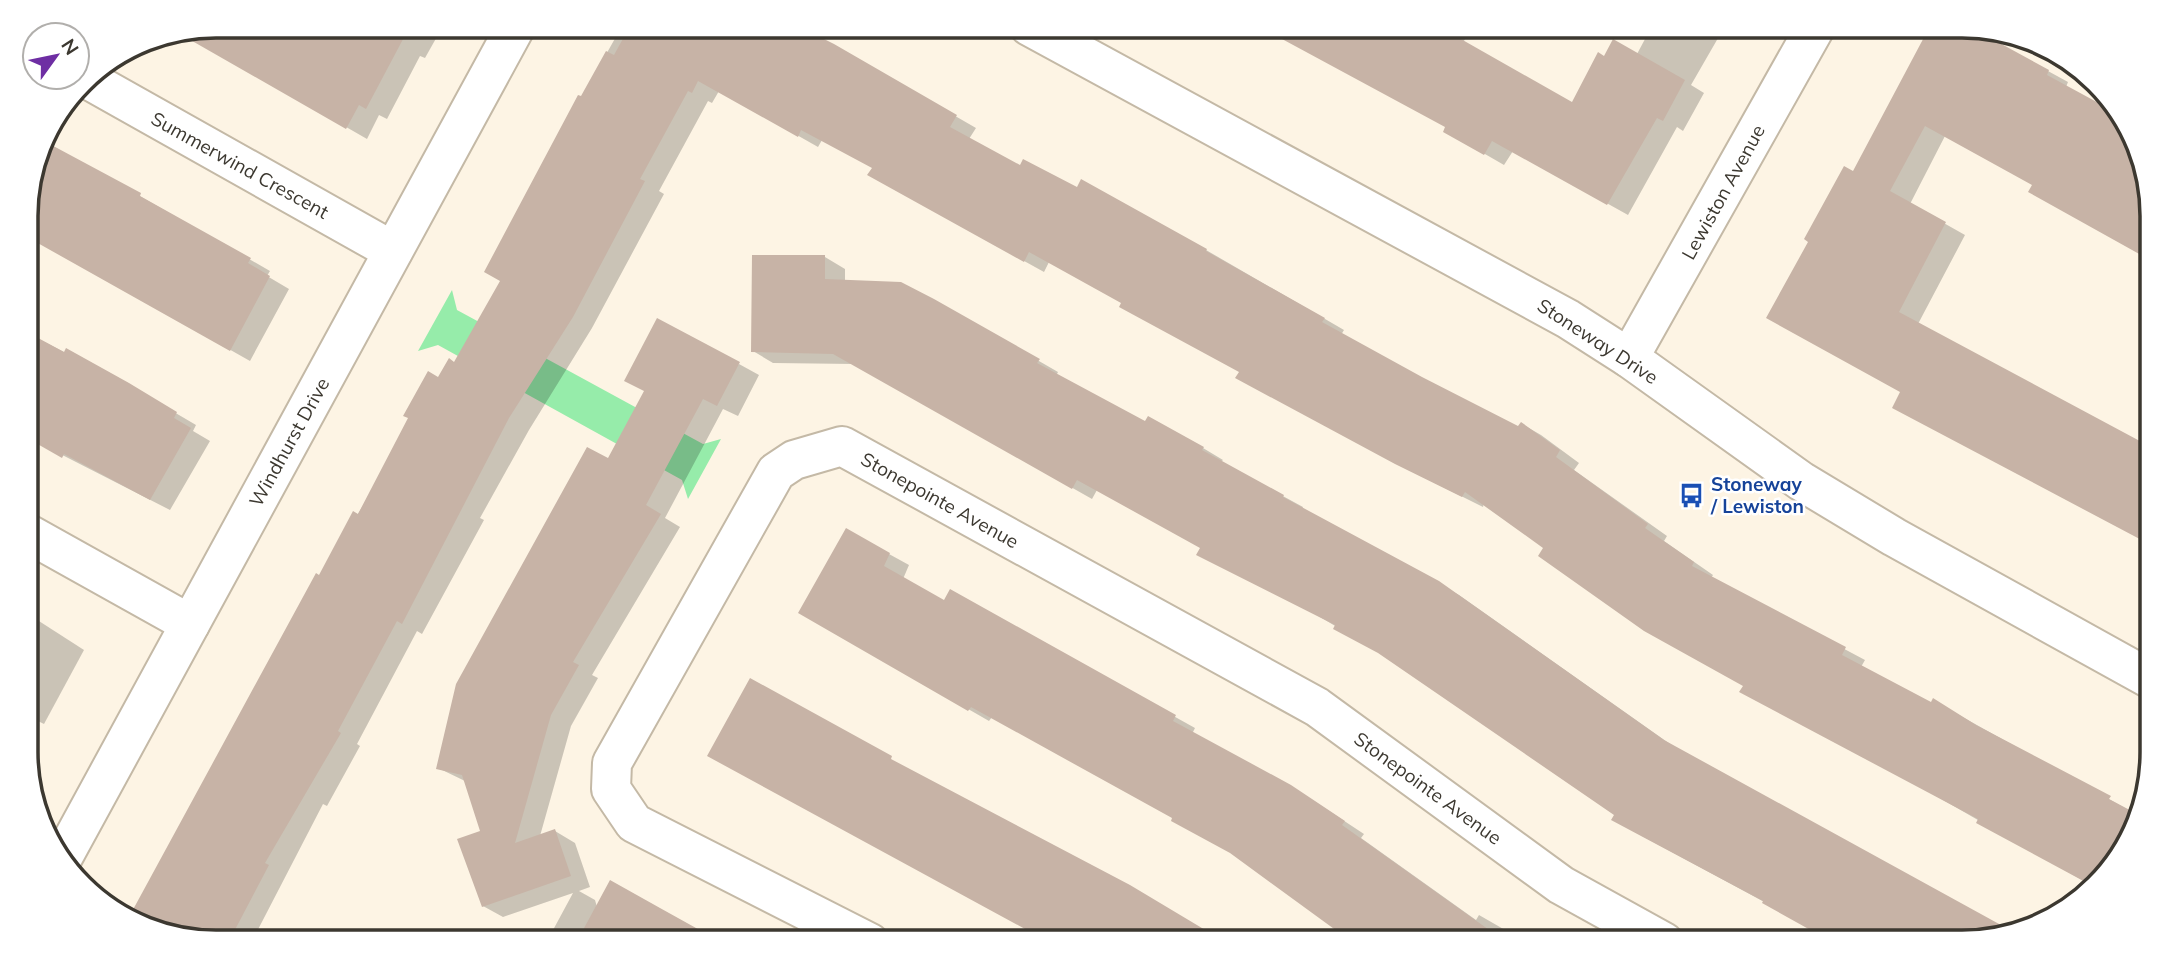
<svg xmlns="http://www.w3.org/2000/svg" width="2178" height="969" viewBox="0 0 2178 969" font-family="Mulish,sans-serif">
  <rect width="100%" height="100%" fill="#fdf4e4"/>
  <polygon fill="#96ecaa" points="452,290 457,310 703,444 721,439 688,499 682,480 438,345 418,351"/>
  <g fill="#0003">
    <polygon points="217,26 443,26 425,58 420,56 387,119 379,115 367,139 183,33"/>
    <polygon points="622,26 771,26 834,46 976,128 969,139 1020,167 1078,189 1206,250 1344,330 1341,335 1518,429 1522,424 1541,435 1579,463 1574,470 1667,536 1664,541 1713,575 1711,578 1865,660 1861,667 1931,705 1934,701 2139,816 2137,825 2089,884 1745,686 1484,503 1483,507 1417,474 1124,302 1049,262 1044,272 889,186 874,168 822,140 818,147 719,91 712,103 708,101 659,191 664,194 592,328 529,430 480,518 484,520 422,634 417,631 357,744 360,746 327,806 323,804 251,943 217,943 144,928 134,921 320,577 439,379 455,364 502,281 581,99"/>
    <polygon points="1261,26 1452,26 1467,35 1463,43 1572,105 1605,58 1637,54 1652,26 1725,26 1691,85 1704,93 1683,131 1677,127 1628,215 1513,151 1504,165 1445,131 1447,127"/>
    <polygon points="1954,26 1969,28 2068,82 2066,87 2118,115 2150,192 2150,258 2050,203 2034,185 1945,136 1910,204 1965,235 1918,324 2151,450 2151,544 1912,416 1903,392 1853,173"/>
    <polygon points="44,141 270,271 267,276 289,289 250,361 27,235 27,204"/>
    <polygon points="825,257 845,269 845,281 933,300 1058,372 1056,376 1146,424 1148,419 1203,448 1223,460 1221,462 1303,507 1302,510 1459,595 1680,751 2008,931 1973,942 1838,942 1633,831 1616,814 1384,655 1202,547 1097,490 1092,499 854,364 773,363 753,351"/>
    <polygon points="27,333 128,385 196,425 193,431 210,441 170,510 27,437"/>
    <polygon points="739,364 759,375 738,416 723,409 665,518 680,527 592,675 598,678 571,726 540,836 555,831 575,843 590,887 579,891 595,900 597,907 719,943 546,943 573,893 503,917 483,906 482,832 465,781 438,768 609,461"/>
    <polygon points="889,554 909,565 903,579 944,603 951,592 1195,728 1192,734 1311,799 1364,834 1361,838 1476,920 1479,915 1526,942 1359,942 1234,854 1174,818 992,717 989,721 801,613"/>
    <polygon points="28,614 84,650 44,724 28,716"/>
  </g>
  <g fill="#c7b3a6">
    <polygon points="217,26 410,26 366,109 359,105 346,129 180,34"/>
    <polygon points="630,26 798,26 834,44 957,115 950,127 1020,165 1023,159 1077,187 1081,179 1207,249 1206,251 1325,318 1322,322 1422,377 1518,426 1521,422 1560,450 1556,457 1648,524 1645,528 1694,562 1692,566 1846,647 1842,655 1931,702 1933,698 1976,725 2111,796 2109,799 2139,815 2137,825 2089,884 1976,823 1978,819 1739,692 1743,686 1644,631 1538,556 1543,548 1465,492 1462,497 1395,464 1235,378 1239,372 1119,307 1121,303 1029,252 1024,262 867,175 872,168 801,130 798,137 698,81 692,93 688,91 640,179 645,181 573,317 509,418 402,624 397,621 338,731 341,733 265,863 269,865 228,943 144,928 129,917 316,573 319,575 353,511 358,514 408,418 403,416 428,371 438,377 449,358 454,362 500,281 484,272 578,95 581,96 606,51 614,55"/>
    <polygon points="1258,26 1438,26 1572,102 1598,52 1604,56 1613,39 1685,80 1663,121 1657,118 1607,205 1492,141 1484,155 1443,132 1445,127"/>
    <polygon points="1930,26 1974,29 2049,70 2047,75 2117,113 2150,192 2150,260 2028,192 2032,185 1925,126 1890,191 1946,222 1899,312 2151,447 2151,545 1892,408 1900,392 1766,318 1808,242 1804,239 1844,166 1853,171"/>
    <polygon points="44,141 141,193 140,196 251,258 248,263 270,276 230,351 27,237 27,204"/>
    <polygon points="752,255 825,255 825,279 901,282 934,299 1040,359 1037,363 1145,421 1148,416 1204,447 1202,450 1284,495 1283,497 1439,581 1664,740 2010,930 1973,942 1832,942 1762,903 1763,901 1611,820 1614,815 1378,653 1333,629 1335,625 1196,555 1200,548 1077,480 1072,489 833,354 751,352"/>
    <polygon points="657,318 740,362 717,406 703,399 646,505 661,514 573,662 579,665 551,715 515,843 555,829 571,876 482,907 457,839 480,831 462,775 436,769 456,684 587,447 608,458 644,391 624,381"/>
    <polygon points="27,332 64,352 66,348 129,383 177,412 174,418 191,428 150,500 64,454 62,458 27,438"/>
    <polygon points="846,528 890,553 884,566 944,600 950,589 1176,715 1173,721 1291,785 1345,821 1342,825 1506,942 1352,942 1230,853 1171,821 1172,818 971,707 968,711 798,613"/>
    <polygon points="750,678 892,756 891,759 1130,885 1227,943 1017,943 1025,929 707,756"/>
    <polygon points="610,880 660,908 723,943 576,943"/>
  </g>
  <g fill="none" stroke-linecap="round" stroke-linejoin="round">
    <defs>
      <g id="minor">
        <polyline points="1029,26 1568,319 1629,358 1801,481 1894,537 2152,680"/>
        <polyline points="87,79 393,251"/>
        <polyline points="1629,358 1816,26"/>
        <polyline points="27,533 190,624"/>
        <polyline points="62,859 516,26"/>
        <polyline points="870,943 634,823 611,789 612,763 776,472 794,460 842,446 1317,707 1561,885 1664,942"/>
      </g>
    </defs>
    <use href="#minor" stroke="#c4b9a6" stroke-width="42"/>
    <use href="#minor" stroke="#fff" stroke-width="38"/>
  </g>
  <defs>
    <symbol id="bus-bare" viewBox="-9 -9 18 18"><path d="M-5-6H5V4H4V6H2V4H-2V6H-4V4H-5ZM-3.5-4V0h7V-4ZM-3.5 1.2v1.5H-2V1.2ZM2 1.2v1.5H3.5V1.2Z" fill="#1a4fb4" stroke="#fff" stroke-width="2.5" paint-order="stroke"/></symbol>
  </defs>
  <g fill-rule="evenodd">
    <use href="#bus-bare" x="1674" y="478" width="35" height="35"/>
  </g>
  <g text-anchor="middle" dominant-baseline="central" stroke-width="5" stroke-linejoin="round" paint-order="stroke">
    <g font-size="19" fill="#3c3830" stroke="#fff">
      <text transform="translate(240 165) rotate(29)">Summerwind Crescent</text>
      <text transform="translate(1723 192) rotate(-61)">Lewiston Avenue</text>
      <text transform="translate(1598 341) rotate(33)">Stoneway Drive</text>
      <text transform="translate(289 442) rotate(-61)">Windhurst Drive</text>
      <text transform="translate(940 500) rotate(29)">Stonepointe Avenue</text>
      <text transform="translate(1428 788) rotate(36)">Stonepointe Avenue</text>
    </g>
    <g font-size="19" font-weight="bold" fill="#164399" stroke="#fff" text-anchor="start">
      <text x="1711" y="484">Stoneway<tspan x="1711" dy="22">/ Lewiston</tspan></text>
    </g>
  </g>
  <path d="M0 0H2178V969H0ZM216 38H1962A178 178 0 0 1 2140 216V752A178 178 0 0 1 1962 930H216A178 178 0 0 1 38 752V216A178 178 0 0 1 216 38Z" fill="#fff" fill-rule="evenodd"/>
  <path fill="none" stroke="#3c3830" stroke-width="3.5" d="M216 38H1962A178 178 0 0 1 2140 216V752A178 178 0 0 1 1962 930H216A178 178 0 0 1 38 752V216A178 178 0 0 1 216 38Z"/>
  <g transform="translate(56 56) rotate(57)"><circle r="33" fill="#ffffff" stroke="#b1afac" stroke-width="2"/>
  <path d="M0-5L12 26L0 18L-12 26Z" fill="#6e2ea3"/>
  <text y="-10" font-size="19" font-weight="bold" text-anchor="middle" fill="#3c3830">N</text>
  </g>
</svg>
